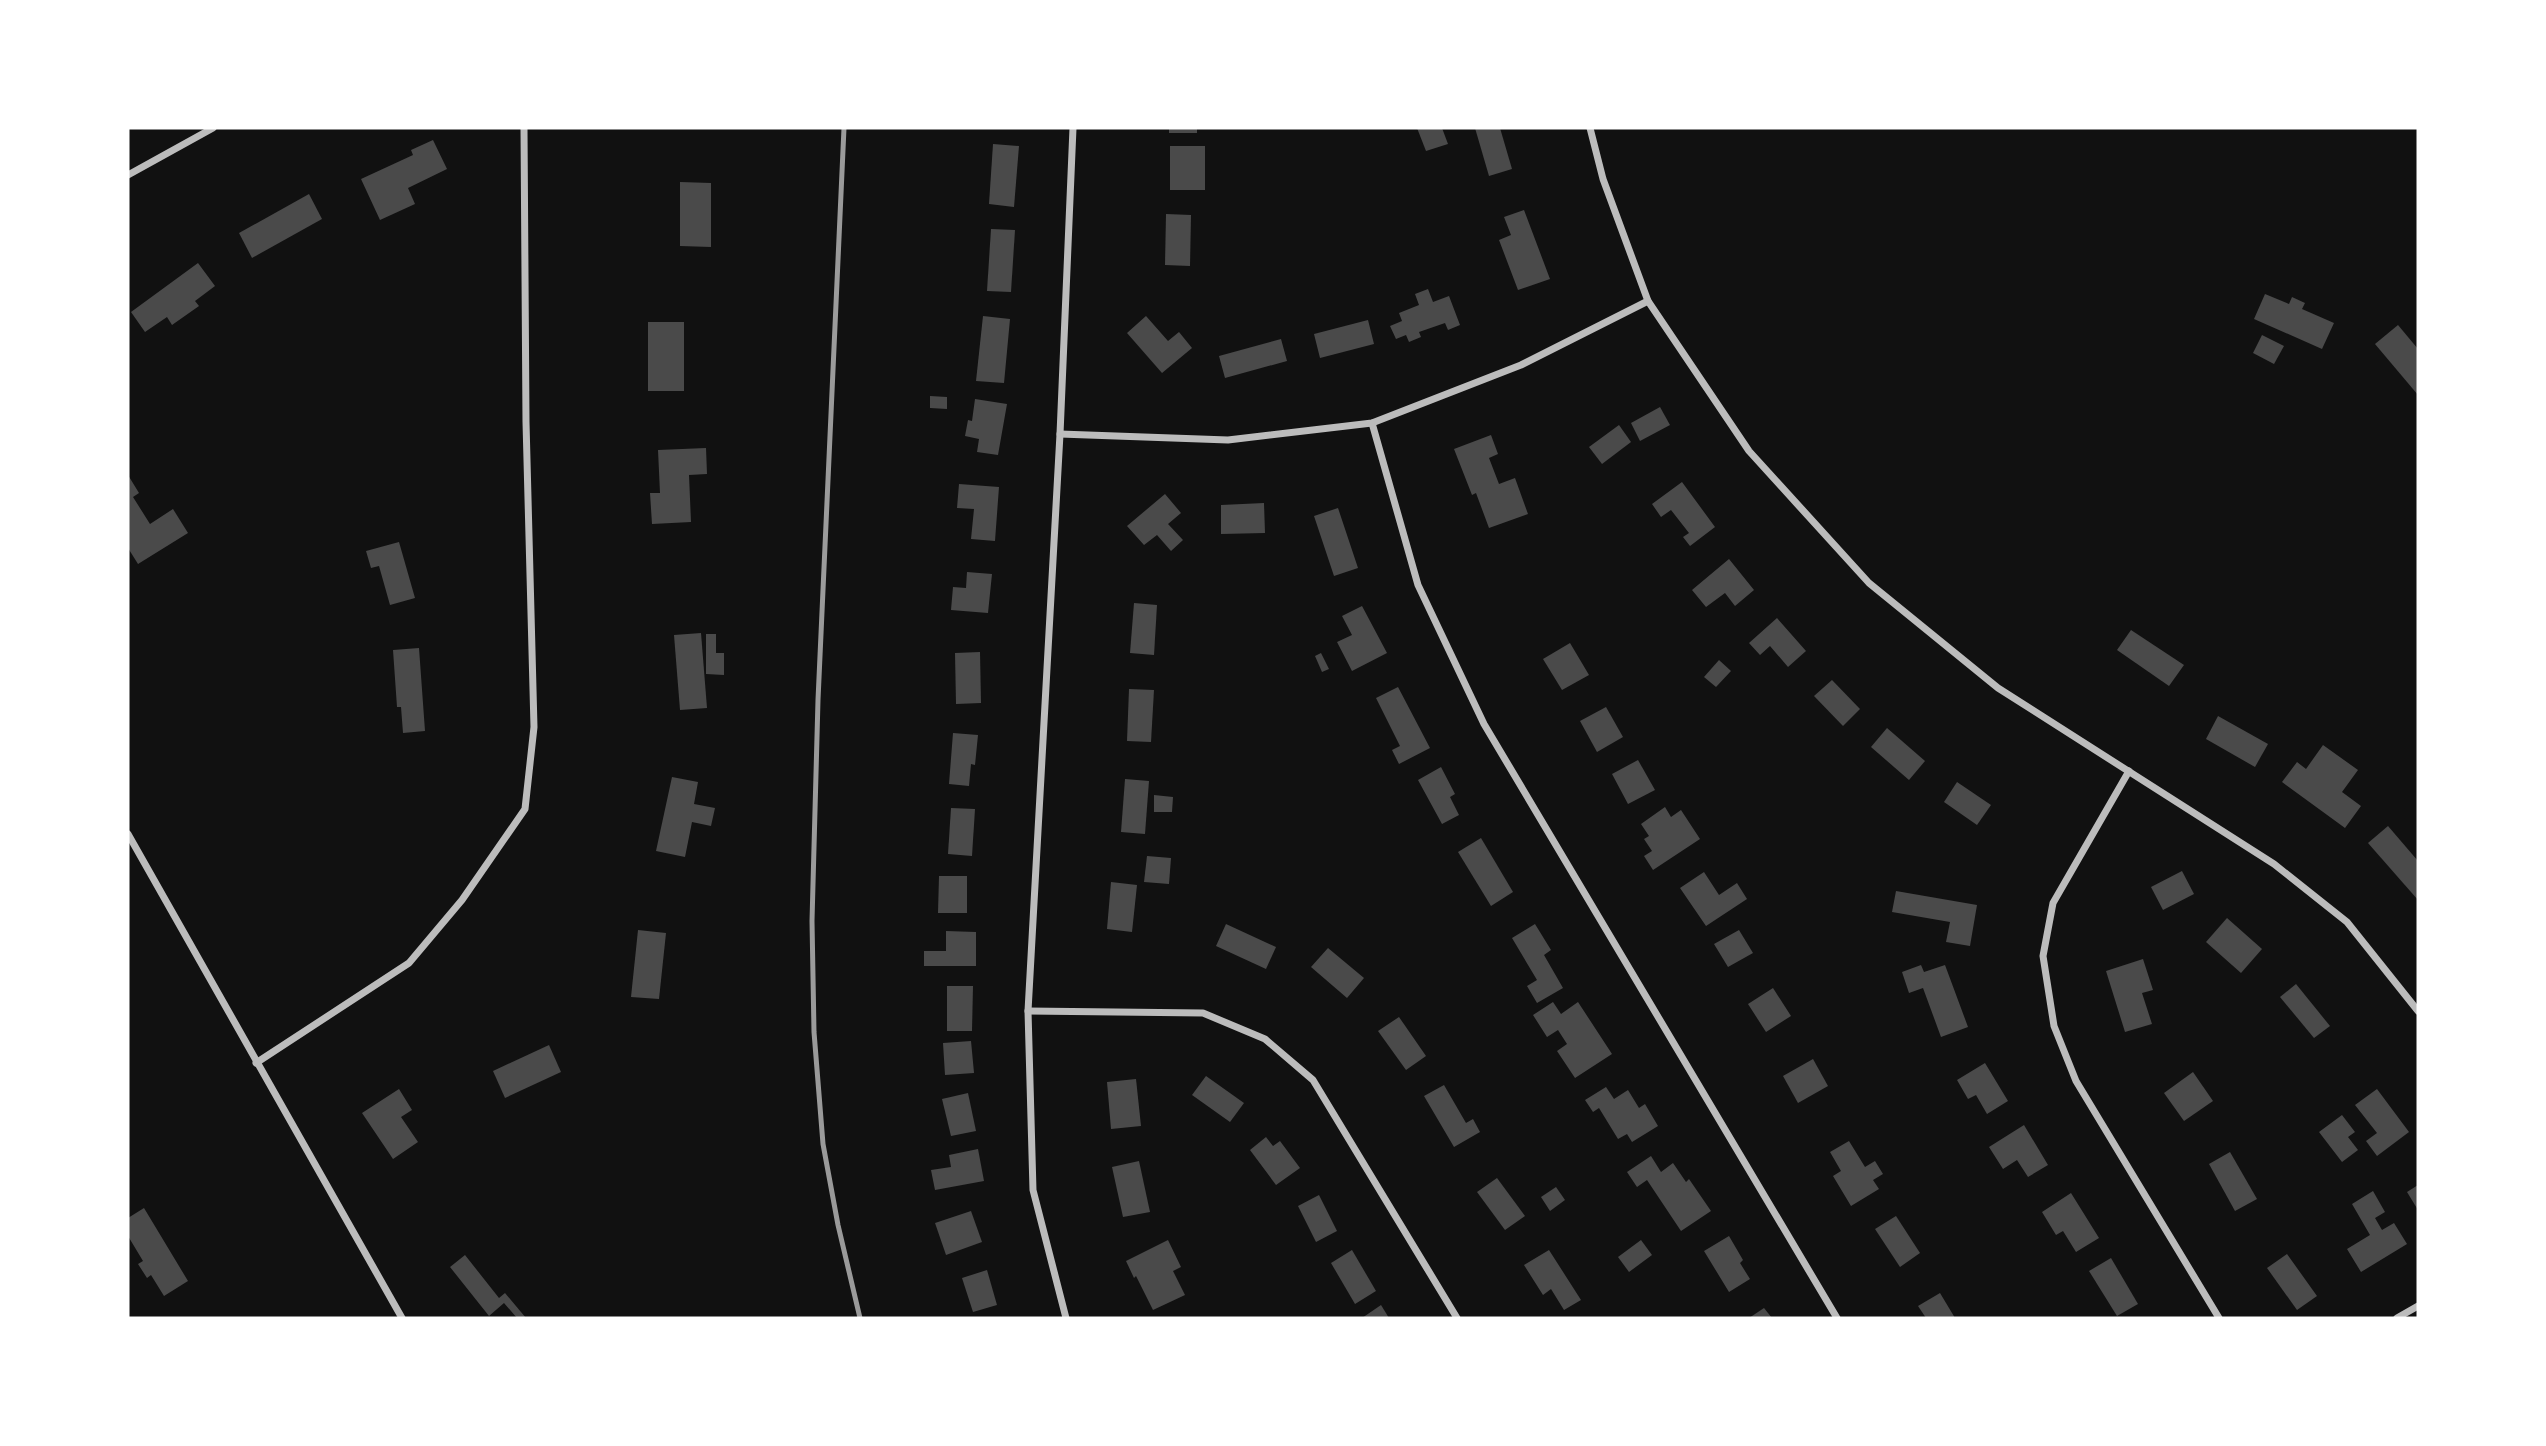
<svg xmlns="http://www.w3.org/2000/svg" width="2546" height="1446" viewBox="0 0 2546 1446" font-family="'Noto Sans',sans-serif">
  <rect width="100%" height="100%" fill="#111"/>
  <g fill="#4a4a4a">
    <rect x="1169" y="128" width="28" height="5"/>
    <polygon points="1417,128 1442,128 1448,144 1426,151"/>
    <polygon points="1475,128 1500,128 1512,169 1489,176"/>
    <polygon points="433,140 447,169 408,188 415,204 380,220 361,179 413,155 411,150"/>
    <polygon points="993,144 1019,146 1014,207 989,204"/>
    <rect x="1170" y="146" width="35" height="44"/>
    <polygon points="680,182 711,183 711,247 680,246"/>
    <polygon points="309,194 322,219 252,258 239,233"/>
    <polygon points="1524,210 1550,279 1518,290 1499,240 1511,235 1504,217"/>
    <polygon points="1166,214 1191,215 1190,266 1165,265"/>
    <polygon points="991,229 1015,230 1011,292 987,291"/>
    <polygon points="198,263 215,286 195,301 199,306 172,325 167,317 145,332 131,312"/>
    <polygon points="1428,289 1433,302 1449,296 1460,325 1448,330 1445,323 1419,332 1421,337 1409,342 1406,335 1396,339 1390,326 1402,321 1399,313 1419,305 1415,294"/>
    <polygon points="2265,294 2289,304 2292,297 2305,303 2302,309 2334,323 2322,349 2254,319"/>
    <polygon points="983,316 1010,319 1004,383 976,381"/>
    <polygon points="1146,316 1168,341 1179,332 1192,348 1162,373 1127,333"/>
    <polygon points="1368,320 1374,344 1320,358 1314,334"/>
    <rect x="648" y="322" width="36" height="69"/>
    <polygon points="2398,325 2418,349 2418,395 2375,344"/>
    <polygon points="2262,335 2284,346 2274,364 2253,353"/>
    <polygon points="1281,339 1287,361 1225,378 1219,356"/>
    <polygon points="930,396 947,397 947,409 930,408"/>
    <polygon points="975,399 1007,404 998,455 977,452 979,439 965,436 968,420 972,421"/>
    <polygon points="1660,407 1670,425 1640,441 1631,423"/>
    <polygon points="1619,425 1631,442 1602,464 1589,447"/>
    <polygon points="1491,435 1498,454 1489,458 1499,484 1515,478 1528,514 1489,528 1476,493 1472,495 1454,449"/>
    <polygon points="706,448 707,474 689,475 691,522 652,524 650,493 660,493 658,450"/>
    <polygon points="128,475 139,493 133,497 150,524 173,509 188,533 138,564 128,548"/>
    <polygon points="1682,482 1715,527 1690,546 1683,537 1689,533 1671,510 1661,517 1652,504"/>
    <polygon points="959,484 999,487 995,541 971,539 974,509 957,508"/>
    <polygon points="1165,494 1181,513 1168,524 1183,540 1171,551 1157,535 1144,545 1127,526"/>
    <polygon points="1264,503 1265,533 1221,534 1221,505"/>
    <polygon points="1338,508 1358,568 1334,576 1314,516"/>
    <polygon points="399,542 415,598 390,605 379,566 371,568 366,551"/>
    <polygon points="1729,559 1754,590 1735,606 1725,593 1706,607 1692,590"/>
    <polygon points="967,572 992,574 988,613 951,610 953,587 966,588"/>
    <polygon points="1134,603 1157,605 1154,655 1130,653"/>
    <polygon points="1362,606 1387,653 1352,671 1337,642 1352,635 1342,616"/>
    <polygon points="1777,618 1806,651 1788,667 1770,646 1760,655 1749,643"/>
    <polygon points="2131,630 2184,665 2169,686 2117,650"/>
    <polygon points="701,633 707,708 680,710 674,635"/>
    <polygon points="706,634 716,634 716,653 724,653 724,675 706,674"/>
    <polygon points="1570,643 1589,675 1562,690 1543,659"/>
    <polygon points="419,648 425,731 403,733 401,707 397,707 393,650"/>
    <polygon points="980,652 981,703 956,704 955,653"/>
    <polygon points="1321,653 1329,669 1322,672 1315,656"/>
    <polygon points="1719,660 1731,671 1716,687 1704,677"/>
    <polygon points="1832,680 1860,709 1843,726 1814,696"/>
    <polygon points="1398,687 1430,748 1399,764 1392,750 1400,746 1376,698"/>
    <polygon points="1129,689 1154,690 1151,742 1127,741"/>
    <polygon points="1606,707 1623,737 1597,752 1580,721"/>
    <polygon points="2218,716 2268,744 2255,767 2206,739"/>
    <polygon points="1887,728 1925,761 1909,780 1871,747"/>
    <polygon points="953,733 978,735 975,765 971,764 969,786 949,784"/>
    <polygon points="2323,745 2358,770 2342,792 2361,806 2345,828 2282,782 2297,762 2306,769"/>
    <polygon points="1638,760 1655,790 1628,804 1612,774"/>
    <polygon points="1441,767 1455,794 1450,797 1459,815 1442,824 1418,780"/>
    <polygon points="672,777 698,782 694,804 715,808 711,826 692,822 685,857 656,851"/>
    <polygon points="1125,779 1149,781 1145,834 1121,832"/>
    <polygon points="1957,782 1991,805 1977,825 1944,802"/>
    <polygon points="1154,795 1173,797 1172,812 1154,812"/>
    <polygon points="1665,807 1671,817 1681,810 1700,839 1653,870 1644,856 1652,851 1644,839 1649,836 1641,824"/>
    <polygon points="951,808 975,809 972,856 948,854"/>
    <polygon points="2388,826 2418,861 2418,900 2368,843"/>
    <polygon points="1481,838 1513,892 1491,906 1458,852"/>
    <polygon points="1147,856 1171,858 1169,884 1144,882"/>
    <polygon points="2182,871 2194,894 2163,910 2151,887"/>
    <polygon points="1704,872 1719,895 1737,883 1747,899 1706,926 1680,888"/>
    <polygon points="939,876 967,876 967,913 938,913"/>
    <polygon points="1111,882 1137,885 1132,932 1107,929"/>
    <polygon points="1896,891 1977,905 1970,946 1946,942 1950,922 1892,912"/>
    <polygon points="2227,918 2262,949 2241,973 2206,942"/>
    <polygon points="1226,924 1276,947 1266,969 1216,946"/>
    <polygon points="1535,924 1551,950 1544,955 1563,988 1537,1003 1527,986 1537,980 1512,938"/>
    <polygon points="638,930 666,933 659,999 631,997"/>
    <polygon points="1739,930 1753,953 1728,967 1714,944"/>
    <polygon points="946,931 976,932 976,966 924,966 924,951 946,951"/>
    <polygon points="1328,948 1364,978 1347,998 1311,967"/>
    <polygon points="2143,959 2153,990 2142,993 2152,1024 2125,1032 2106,971"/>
    <polygon points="1921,965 1924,972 1945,965 1968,1027 1941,1037 1923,988 1909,993 1902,972"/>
    <polygon points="2296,984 2330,1026 2314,1038 2280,997"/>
    <polygon points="947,986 973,986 972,1031 947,1031"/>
    <polygon points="1773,988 1791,1016 1766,1032 1748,1004"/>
    <polygon points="1553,1002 1561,1014 1578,1002 1612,1054 1575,1078 1557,1051 1567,1044 1558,1030 1547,1037 1533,1015"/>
    <polygon points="1399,1017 1426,1056 1406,1070 1378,1031"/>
    <polygon points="971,1041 974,1073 945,1075 943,1043"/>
    <polygon points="549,1045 561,1072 505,1098 493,1071"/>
    <polygon points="1813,1059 1828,1086 1798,1103 1783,1076"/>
    <polygon points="1985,1063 2008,1101 1987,1114 1976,1095 1968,1099 1957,1080"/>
    <polygon points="2193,1072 2213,1101 2184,1121 2164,1093"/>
    <polygon points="1206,1076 1244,1103 1230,1122 1192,1095"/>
    <polygon points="1136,1079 1141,1126 1111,1129 1107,1082"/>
    <polygon points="1444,1085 1466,1123 1473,1119 1480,1132 1454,1147 1424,1096"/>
    <polygon points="1606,1087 1614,1099 1628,1090 1639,1108 1645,1104 1658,1126 1632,1142 1627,1134 1618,1139 1599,1108 1593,1112 1585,1100"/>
    <polygon points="399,1089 412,1110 401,1117 418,1142 393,1159 362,1113"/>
    <polygon points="2377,1089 2409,1132 2377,1156 2366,1141 2377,1133 2355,1105"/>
    <polygon points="968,1093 976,1131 951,1136 942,1099"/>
    <polygon points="2342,1115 2355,1132 2348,1137 2358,1150 2342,1162 2319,1132"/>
    <polygon points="2024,1125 2048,1165 2028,1177 2017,1160 2003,1169 1989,1147"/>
    <polygon points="1266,1137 1273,1146 1280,1141 1300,1168 1276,1185 1250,1150"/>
    <polygon points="1849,1141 1865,1167 1875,1161 1883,1174 1873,1180 1879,1189 1851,1206 1833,1176 1841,1171 1830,1152"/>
    <polygon points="978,1149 984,1181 935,1190 931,1170 951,1167 949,1155"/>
    <polygon points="2230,1152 2257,1199 2235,1211 2209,1164"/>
    <polygon points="1651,1156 1661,1172 1673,1163 1686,1182 1689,1179 1711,1211 1681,1231 1647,1180 1637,1187 1627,1172"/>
    <polygon points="1139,1161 1150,1212 1123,1217 1112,1167"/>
    <polygon points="1497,1178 1525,1216 1505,1230 1477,1192"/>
    <polygon points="2418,1185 2418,1210 2407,1192"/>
    <polygon points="1556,1187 1565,1200 1550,1211 1541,1197"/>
    <polygon points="2373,1191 2385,1212 2375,1218 2382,1230 2394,1223 2407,1244 2361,1272 2347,1249 2370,1235 2352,1204"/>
    <polygon points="2071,1193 2099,1238 2076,1252 2063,1231 2056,1235 2042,1212"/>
    <polygon points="1319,1195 1337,1231 1316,1242 1298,1206"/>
    <polygon points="144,1208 188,1281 164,1296 151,1275 147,1278 138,1264 143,1261 128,1236 128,1218"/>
    <polygon points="971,1211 982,1242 946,1255 935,1223"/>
    <polygon points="1896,1216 1920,1253 1900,1267 1875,1229"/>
    <polygon points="1729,1236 1743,1260 1740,1263 1750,1279 1729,1292 1704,1251"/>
    <polygon points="1168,1240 1181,1267 1173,1271 1185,1295 1153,1310 1136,1276 1134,1278 1126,1261"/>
    <polygon points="1641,1240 1652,1255 1629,1272 1618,1257"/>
    <polygon points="1352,1250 1376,1291 1355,1304 1331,1263"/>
    <polygon points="1549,1250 1581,1300 1564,1310 1551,1289 1543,1295 1524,1265"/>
    <polygon points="2287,1254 2317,1296 2297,1310 2267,1268"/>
    <polygon points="465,1255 499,1298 505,1293 526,1318 517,1318 504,1303 489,1316 450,1267"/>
    <polygon points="2111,1258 2138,1304 2117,1316 2089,1271"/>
    <polygon points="987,1270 997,1305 973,1312 962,1278"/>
    <polygon points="1940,1293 1955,1318 1926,1318 1918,1306"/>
    <polygon points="1381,1305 1389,1318 1362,1318"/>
    <polygon points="1764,1308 1772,1318 1749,1318"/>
  </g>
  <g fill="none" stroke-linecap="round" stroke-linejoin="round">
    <g stroke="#bcbcbc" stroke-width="7">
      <polyline points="1590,128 1603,179 1648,301 1749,451 1869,583 1998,688 2274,864 2347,922 2418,1011"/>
      <polyline points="128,175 213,128"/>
      <polyline points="1372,423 1418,585 1484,724 1837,1318"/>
      <polyline points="1060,434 1228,440 1372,423 1521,365 1648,301"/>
      <polyline points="2129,771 2053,903 2043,956 2054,1026 2076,1081 2219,1318"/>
      <polyline points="128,834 402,1318"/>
      <polyline points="1028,1011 1203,1013 1265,1039 1313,1080 1457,1318"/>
      <polyline points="256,1063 409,963 462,900 525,809 534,727 526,422 524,128"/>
      <polyline points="1066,1318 1033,1190 1028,1011 1060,434 1073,128"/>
      <polyline points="2397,1318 2418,1306"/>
    </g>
    <polyline stroke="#9a9a9a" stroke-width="5" points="844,128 818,700 812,921 814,1032 823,1144 838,1225 860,1318"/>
  </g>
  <rect width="2546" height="1446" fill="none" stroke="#ffffff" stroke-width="259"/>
</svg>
